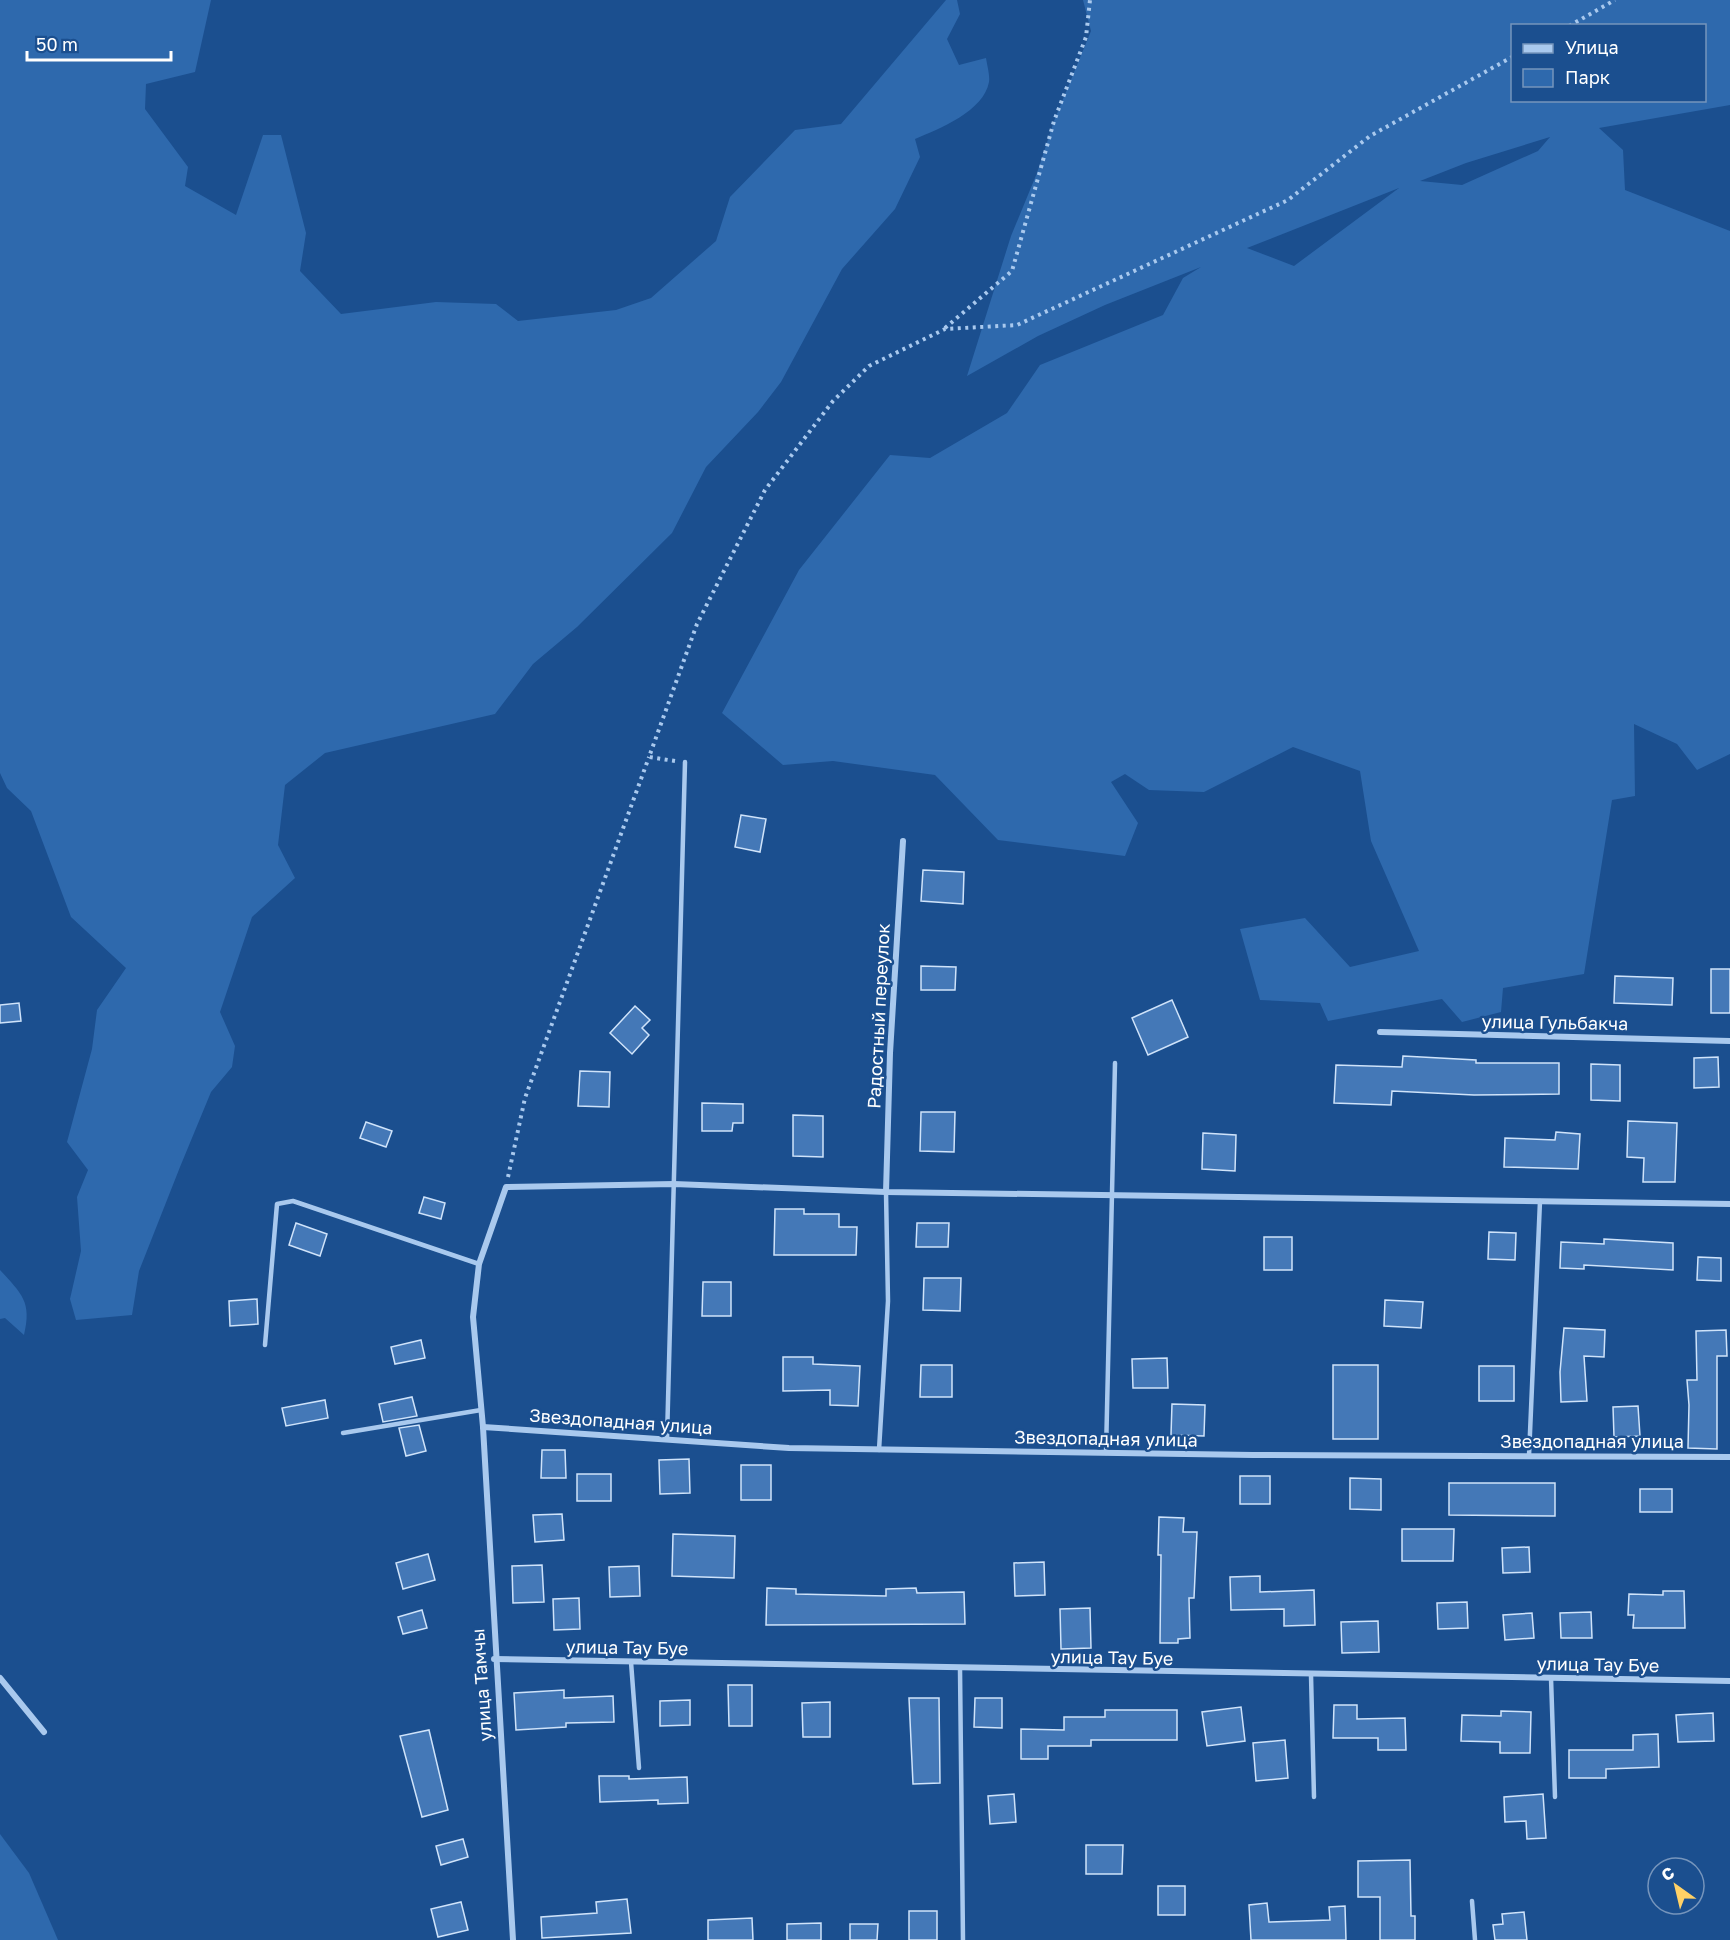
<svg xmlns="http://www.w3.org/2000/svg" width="1730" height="1940" viewBox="0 0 1730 1940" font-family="'Golos Text',sans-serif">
  <rect width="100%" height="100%" fill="#1b4f8f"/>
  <g fill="#2e69ad" fill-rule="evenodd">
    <path d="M0 0H211L195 72 146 84 145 109 188 167 185 186 236 215 263 135H281L306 233 300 271 341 314 436 302 496 304 518 321 616 310 651 298 716 241 730 197 795 130 841 124 946 0H957L960 14 947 39 959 65 986 58C987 65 990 75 989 82 984 111 939 129 915 139L920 157 895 209 842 269 781 382 758 412 706 467 672 533 577 627 533 664 495 714 325 753 285 785 278 845 295 878 252 917 220 1012 235 1046 232 1067 211 1092 180 1167 139 1271 132 1315 76 1320 70 1299 81 1251 77 1197 88 1170 67 1142 92 1049 97 1010 126 968 71 917 31 811 7 788 0 773Z"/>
    <path d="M1083 0H1730V105L1599 128 1623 150 1625 190 1730 231V754L1697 770 1677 744 1634 724 1635 796 1612 800 1584 974 1503 988 1501 1012 1462 1022 1442 999 1328 1021 1320 1003 1260 1000 1240 929 1305 918 1350 967 1419 951 1371 841 1360 771 1293 747 1204 792 1149 790 1125 774 1111 782 1138 823 1125 856 998 840 935 775 833 761 783 765 722 713 799 570 890 455 930 458 1007 413 1040 365 1163 315 1183 278 1201 267 1105 305 1038 336 967 376 1011 236 1037 173 1054 121 1091 31ZM1512 26H1704V100H1512ZM1550 137 1538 151 1462 185 1420 181 1466 163ZM1399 188 1294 266 1247 248Z"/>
    <path d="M0 1270C22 1294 32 1302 24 1335L5 1318 0 1319Z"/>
    <polygon points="0,1834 29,1873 58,1940 0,1940"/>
  </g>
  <g fill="#4478b7" stroke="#cfe3fa" stroke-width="1.5">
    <polygon points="741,815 766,819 760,852 735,847"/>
    <polygon points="923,870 964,872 963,904 921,901"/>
    <polygon points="921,966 956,967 955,990 921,990"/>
    <rect x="1711" y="969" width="19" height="44"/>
    <polygon points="1615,976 1673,978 1672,1005 1614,1003"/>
    <polygon points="1172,1000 1188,1037 1148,1055 1132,1018"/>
    <polygon points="19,1003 21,1021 0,1023 0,1005"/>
    <polygon points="635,1006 650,1020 642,1028 649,1035 632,1054 610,1033"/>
    <polygon points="1403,1056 1476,1060 1476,1063 1559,1063 1559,1094 1474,1095 1392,1091 1391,1105 1334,1103 1336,1065 1402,1067"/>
    <polygon points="1718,1057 1719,1087 1694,1088 1694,1058"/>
    <polygon points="1591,1064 1620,1065 1620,1101 1591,1100"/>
    <polygon points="580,1071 610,1072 609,1107 578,1106"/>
    <polygon points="702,1103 743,1104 743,1123 733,1123 732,1131 702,1131"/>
    <polygon points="921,1112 955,1112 954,1152 920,1151"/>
    <polygon points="793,1115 823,1116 823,1157 793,1156"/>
    <polygon points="1628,1121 1677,1123 1675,1182 1643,1182 1644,1158 1627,1157"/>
    <polygon points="366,1122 392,1131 386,1147 360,1138"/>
    <polygon points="1556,1132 1580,1134 1578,1169 1504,1167 1505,1138 1555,1140"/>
    <polygon points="1203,1133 1236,1135 1235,1171 1202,1169"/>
    <polygon points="424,1197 445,1203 441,1219 419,1213"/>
    <polygon points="775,1209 804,1209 804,1214 839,1214 839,1227 857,1227 856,1255 774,1255"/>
    <polygon points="296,1223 327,1234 320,1256 289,1245"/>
    <polygon points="917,1223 949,1223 948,1247 916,1247"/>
    <polygon points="1489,1232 1516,1233 1515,1260 1488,1259"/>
    <rect x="1264" y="1237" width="28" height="33"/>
    <polygon points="1604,1239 1673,1243 1673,1270 1584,1265 1584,1269 1560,1268 1561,1242 1604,1244"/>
    <polygon points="1698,1257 1721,1258 1721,1281 1697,1280"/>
    <polygon points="924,1278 961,1278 960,1311 923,1310"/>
    <polygon points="703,1282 731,1282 731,1316 702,1316"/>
    <polygon points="257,1299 258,1324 230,1326 229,1301"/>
    <polygon points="1385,1300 1423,1302 1421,1328 1384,1326"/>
    <polygon points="1564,1328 1605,1330 1604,1357 1584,1356 1587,1401 1561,1402 1560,1372"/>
    <polygon points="1726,1330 1727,1356 1717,1356 1717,1449 1688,1448 1689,1405 1687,1380 1697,1380 1696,1331"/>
    <polygon points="421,1340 425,1358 395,1364 391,1347"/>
    <polygon points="783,1357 813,1357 813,1364 860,1366 858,1406 830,1405 830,1390 783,1391"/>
    <polygon points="1167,1358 1168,1388 1133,1388 1132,1359"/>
    <polygon points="921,1365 952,1365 952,1397 920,1397"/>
    <rect x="1333" y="1365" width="45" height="74"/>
    <rect x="1479" y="1366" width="35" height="35"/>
    <polygon points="412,1397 417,1416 383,1422 379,1404"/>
    <polygon points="325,1400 328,1418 286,1426 282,1408"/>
    <polygon points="1172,1404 1205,1405 1204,1436 1171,1435"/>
    <polygon points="1638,1406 1640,1436 1614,1437 1613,1407"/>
    <polygon points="419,1425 426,1451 406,1456 399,1428"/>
    <polygon points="542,1450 565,1450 566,1478 541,1478"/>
    <polygon points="689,1459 690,1493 660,1494 659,1460"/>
    <rect x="741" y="1465" width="30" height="35"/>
    <rect x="577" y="1474" width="34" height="27"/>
    <rect x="1240" y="1476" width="30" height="28"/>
    <polygon points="1350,1478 1381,1479 1381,1510 1350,1509"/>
    <polygon points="1449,1483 1555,1483 1555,1516 1449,1515"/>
    <rect x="1640" y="1489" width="32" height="23"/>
    <polygon points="562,1514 564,1540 535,1542 533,1515"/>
    <polygon points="1159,1517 1184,1518 1183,1532 1197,1532 1194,1598 1189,1598 1190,1638 1178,1639 1178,1643 1160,1643 1161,1555 1158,1555"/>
    <polygon points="1402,1529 1454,1529 1453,1561 1402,1561"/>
    <polygon points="673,1534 735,1536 734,1578 672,1576"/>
    <polygon points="1529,1547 1530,1572 1503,1573 1502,1548"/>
    <polygon points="428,1554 435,1580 403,1589 396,1563"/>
    <polygon points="1044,1562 1045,1595 1015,1596 1014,1563"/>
    <polygon points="542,1565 544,1602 513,1603 512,1566"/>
    <polygon points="639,1566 640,1596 610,1597 609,1567"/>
    <polygon points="1260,1576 1260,1592 1314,1590 1315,1625 1284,1626 1284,1609 1231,1610 1230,1577"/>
    <polygon points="767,1588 796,1589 796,1594 886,1596 886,1589 916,1588 917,1593 964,1592 965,1624 766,1625"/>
    <polygon points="1663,1591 1684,1591 1685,1628 1633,1628 1634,1615 1628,1615 1629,1594 1663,1595"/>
    <polygon points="579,1598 580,1629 554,1630 553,1599"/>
    <polygon points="1467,1602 1468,1628 1438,1629 1437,1603"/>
    <polygon points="1090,1608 1091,1648 1061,1649 1060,1609"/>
    <polygon points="422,1610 427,1628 403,1634 398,1617"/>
    <polygon points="1591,1612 1592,1638 1561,1638 1560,1613"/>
    <polygon points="1532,1613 1534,1638 1505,1640 1503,1615"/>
    <polygon points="1378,1621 1379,1652 1342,1653 1341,1622"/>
    <polygon points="728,1685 752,1685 752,1726 729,1726"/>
    <polygon points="564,1690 564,1698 613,1696 614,1722 566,1723 566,1727 516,1730 514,1693"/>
    <polygon points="909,1698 939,1698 940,1783 913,1784"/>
    <polygon points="975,1698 1002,1698 1002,1728 974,1727"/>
    <polygon points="690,1700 690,1725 660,1726 660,1701"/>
    <polygon points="830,1702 830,1737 803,1737 802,1703"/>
    <polygon points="1334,1705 1357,1705 1357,1719 1405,1718 1406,1750 1378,1750 1378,1738 1333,1738"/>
    <polygon points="1241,1707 1245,1741 1207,1746 1202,1712"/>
    <polygon points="1105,1710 1177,1710 1177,1740 1091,1740 1091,1746 1048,1746 1048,1759 1021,1759 1021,1729 1064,1730 1064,1717 1105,1717"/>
    <polygon points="1501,1711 1531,1712 1530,1753 1500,1753 1500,1742 1461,1741 1462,1715 1501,1716"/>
    <polygon points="1713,1713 1714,1741 1678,1742 1676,1715"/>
    <polygon points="429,1730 448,1810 422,1817 400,1736"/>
    <polygon points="1658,1734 1659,1767 1606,1769 1606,1778 1569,1778 1569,1750 1633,1750 1633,1735"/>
    <polygon points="1285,1740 1288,1778 1256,1781 1253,1743"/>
    <polygon points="599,1776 629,1776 629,1779 687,1777 688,1803 658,1804 658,1800 600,1802"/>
    <polygon points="1014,1794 1016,1822 990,1824 988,1796"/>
    <polygon points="1543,1794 1546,1838 1527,1839 1526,1821 1505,1822 1504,1797"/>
    <polygon points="463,1839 468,1857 441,1865 436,1846"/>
    <polygon points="1086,1845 1123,1845 1122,1874 1086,1874"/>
    <polygon points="1410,1860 1411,1916 1415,1916 1415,1940 1380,1940 1380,1897 1358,1897 1358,1861"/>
    <rect x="1158" y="1886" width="27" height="29"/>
    <polygon points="627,1899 631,1933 542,1938 541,1917 597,1913 596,1902"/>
    <polygon points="461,1902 468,1930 438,1937 431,1909"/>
    <polygon points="1267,1903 1269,1922 1330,1920 1329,1907 1345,1906 1346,1940 1251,1940 1249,1905"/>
    <rect x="909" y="1911" width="28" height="29"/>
    <polygon points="1524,1912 1527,1940 1495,1940 1493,1925 1503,1924 1502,1914"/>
    <polygon points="752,1918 753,1940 708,1940 708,1920"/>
    <polygon points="821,1923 821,1940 787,1940 787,1924"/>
    <polygon points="850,1924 878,1924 877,1940 850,1940"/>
  </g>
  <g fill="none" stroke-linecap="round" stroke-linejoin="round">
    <g stroke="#a9c9ee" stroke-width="4" stroke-dasharray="3 4.5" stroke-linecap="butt">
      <polyline points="1569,26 1615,0"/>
      <polyline points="945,328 1012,271 1054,121 1086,37 1090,0"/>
      <polyline points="675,761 649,757 697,624 765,490 833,401 869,366 945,329 1017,325 1288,200 1370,136 1512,57"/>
      <polyline points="508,1177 525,1098 649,757"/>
    </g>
    <g stroke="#a9c9ee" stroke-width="4.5">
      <polyline points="265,1345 277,1204 293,1201 479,1264"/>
      <polyline points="343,1433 481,1410"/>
      <polyline points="667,1439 685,762"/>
      <polyline points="879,1450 888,1301 886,1192"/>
      <polyline points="1106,1453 1115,1063"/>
      <polyline points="1529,1456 1540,1201"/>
      <polyline points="631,1662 639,1768"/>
      <polyline points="960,1669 963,1940"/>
      <polyline points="1311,1675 1314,1797"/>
      <polyline points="1551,1678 1555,1797"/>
      <polyline points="1472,1901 1475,1940"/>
    </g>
    <g stroke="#a9c9ee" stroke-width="6">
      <polyline points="1380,1032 1730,1041"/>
      <polyline points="886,1192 890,1053 903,841"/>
      <polyline points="483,1427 789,1448 1253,1455 1730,1457"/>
      <polyline points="494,1659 1730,1681"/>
      <polyline points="0,1678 44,1732"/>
      <polyline points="513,1940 483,1427 473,1317 479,1264 506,1187 674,1184 886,1192 1730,1204"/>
    </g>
  </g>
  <g text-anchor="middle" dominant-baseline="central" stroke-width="5" stroke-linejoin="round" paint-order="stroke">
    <g font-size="18" fill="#fff" stroke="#1b4f8f">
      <text transform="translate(878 1016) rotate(-87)">Радостный переулок</text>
      <text transform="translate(1555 1022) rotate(1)">улица Гульбакча</text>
      <text transform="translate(621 1421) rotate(4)">Звездопадная улица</text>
      <text transform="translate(1106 1438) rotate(1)">Звездопадная улица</text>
      <text x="1592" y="1441">Звездопадная улица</text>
      <text transform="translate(627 1647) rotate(1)">улица Тау Буе</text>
      <text transform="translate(1112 1657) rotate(1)">улица Тау Буе</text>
      <text transform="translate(1598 1664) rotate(1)">улица Тау Буе</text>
      <text transform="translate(481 1685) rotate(-94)">улица Тамчы</text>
    </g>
  </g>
  <rect x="1511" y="24" width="195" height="78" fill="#1b4f8f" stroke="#7695bc" stroke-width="1.5"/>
  <rect x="1523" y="44" width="30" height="9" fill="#a9c9ee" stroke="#7695bc" stroke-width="1.5"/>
  <text x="1565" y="54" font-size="18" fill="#ffffff">Улица</text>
  <rect x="1523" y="69" width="30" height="18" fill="#2e69ad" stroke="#7695bc" stroke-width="1.5"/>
  <text x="1565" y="84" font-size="18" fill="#ffffff">Парк</text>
  <g transform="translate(1676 1886) rotate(326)"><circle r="28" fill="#1b4f8f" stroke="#7695bc" stroke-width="1.5"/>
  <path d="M0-4.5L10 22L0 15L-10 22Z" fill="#ffd166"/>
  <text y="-9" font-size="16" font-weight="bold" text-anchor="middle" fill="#ffffff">С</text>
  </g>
  <path d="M27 51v9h144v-9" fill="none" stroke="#ffffff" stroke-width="3"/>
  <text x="36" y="51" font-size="18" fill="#ffffff" stroke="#1b4f8f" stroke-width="4.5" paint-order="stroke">50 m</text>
</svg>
